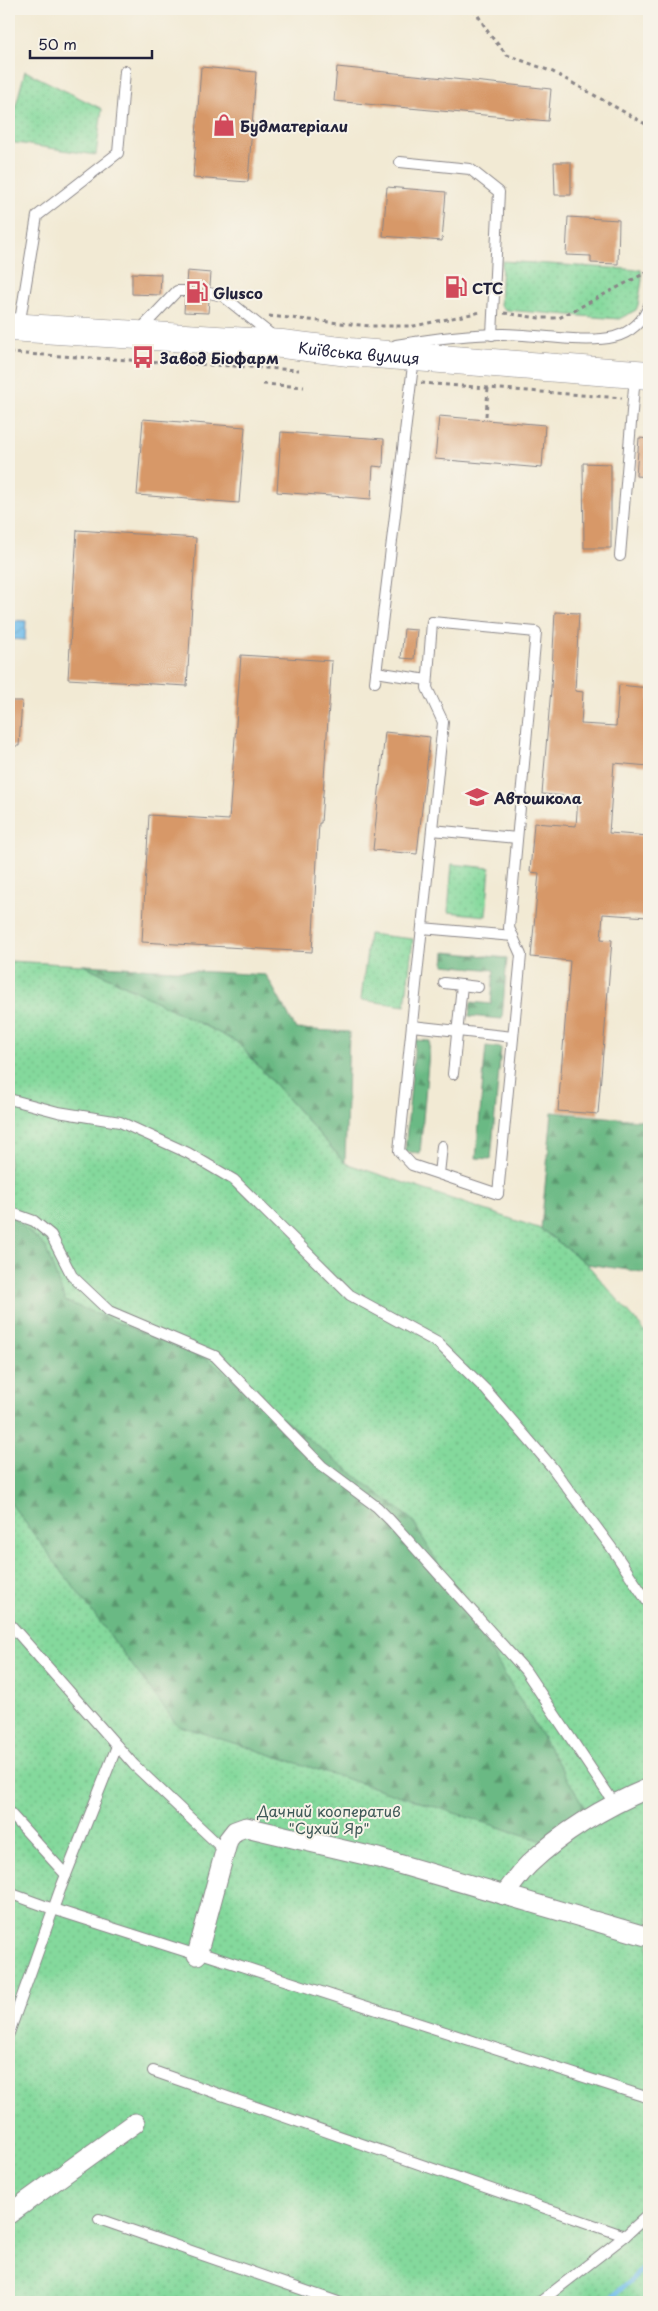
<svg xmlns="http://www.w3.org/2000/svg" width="658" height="2311" viewBox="0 0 658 2311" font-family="'Playpen Sans',sans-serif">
  <defs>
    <pattern id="green-dots" width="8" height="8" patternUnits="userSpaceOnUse" patternTransform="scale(1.25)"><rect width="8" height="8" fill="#84d99c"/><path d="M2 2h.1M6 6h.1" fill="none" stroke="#72ba87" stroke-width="1.8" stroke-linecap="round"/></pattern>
    <pattern id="forest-firs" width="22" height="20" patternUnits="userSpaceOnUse" patternTransform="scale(1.25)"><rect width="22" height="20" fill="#6bb984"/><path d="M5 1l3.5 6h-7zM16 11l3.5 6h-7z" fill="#58966d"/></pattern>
    <pattern id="water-waves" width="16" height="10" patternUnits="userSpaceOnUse" patternTransform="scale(1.25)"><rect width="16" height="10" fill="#71bdeb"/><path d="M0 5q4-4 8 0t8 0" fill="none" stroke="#62a2ca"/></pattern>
  </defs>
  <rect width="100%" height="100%" fill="#f7f3e8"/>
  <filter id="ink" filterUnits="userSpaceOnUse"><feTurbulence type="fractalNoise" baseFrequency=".02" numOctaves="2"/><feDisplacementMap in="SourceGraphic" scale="10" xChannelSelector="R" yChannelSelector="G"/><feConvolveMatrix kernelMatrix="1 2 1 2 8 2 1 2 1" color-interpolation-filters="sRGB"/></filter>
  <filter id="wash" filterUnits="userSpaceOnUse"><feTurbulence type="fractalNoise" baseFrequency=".0096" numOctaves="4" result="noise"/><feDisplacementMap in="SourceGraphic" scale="20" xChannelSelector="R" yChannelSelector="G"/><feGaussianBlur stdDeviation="1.12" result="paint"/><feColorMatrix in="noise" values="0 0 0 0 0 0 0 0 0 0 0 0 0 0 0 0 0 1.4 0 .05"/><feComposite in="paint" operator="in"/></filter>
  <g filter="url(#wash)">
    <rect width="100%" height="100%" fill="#f2ead4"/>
    <g fill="url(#green-dots)" stroke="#537e6c">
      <polygon points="25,71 102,109 96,155 9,142 9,131"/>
      <polygon points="502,261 641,270 642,280 638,305 636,310 619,319 506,310 500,305"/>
      <polygon points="452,864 490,868 486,916 448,912"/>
      <polygon points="369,934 413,939 405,1006 361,1000"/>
      <polygon points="9,961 84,965 237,1042 345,1163 541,1229 587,1264 649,1336 649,2302 9,2302"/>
    </g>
    <g fill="url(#forest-firs)" stroke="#466e60">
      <polygon points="445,952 507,958 502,1019 469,1016 471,1002 491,1004 494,970 444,965"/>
      <polygon points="84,965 266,975 296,1029 349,1032 345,1163 237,1042"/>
      <polygon points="415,1040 430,1041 420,1153 405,1152"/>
      <polygon points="486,1046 501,1048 491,1159 476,1158"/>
      <polygon points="552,1112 649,1121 649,1273 587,1264 541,1229"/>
      <polygon points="9,1214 45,1246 65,1301 207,1359 412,1520 585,1808 552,1844 177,1725 9,1501"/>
    </g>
    <polygon fill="url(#water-waves)" stroke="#4a7093" points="9,620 26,621 25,640 9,639"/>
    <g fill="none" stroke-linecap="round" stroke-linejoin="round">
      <polyline stroke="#71bdeb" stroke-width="5" points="607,2302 649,2263"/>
    </g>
    <g id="blocks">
      <g fill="#d79867">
        <polygon points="201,67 256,72 248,182 193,178"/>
        <polygon points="337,67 551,89 548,121 334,101"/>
        <polygon points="554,162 571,162 571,195 555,195"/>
        <polygon points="387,187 446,192 442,241 383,236"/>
        <polygon points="568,217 619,220 618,264 591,263 591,256 566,255"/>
        <polygon points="187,271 211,273 210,286 204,288 202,292 204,298 209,300 208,313 184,312 185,298 189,297 192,291 191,287 186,284"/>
        <polygon points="132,273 161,274 160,295 132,294"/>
        <polygon points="439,416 545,425 542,468 435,459"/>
        <polygon points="143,419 245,427 239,503 137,495"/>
        <polygon points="281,432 384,439 383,467 373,466 371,499 277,492"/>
        <polygon points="639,438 649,439 649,477 636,476"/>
        <polygon points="583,463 611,464 611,548 584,548"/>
        <polygon points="77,530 196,538 187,686 68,679"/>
        <polygon points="555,612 579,613 575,691 583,692 581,724 616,726 619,685 649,688 649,766 614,763 609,833 649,836 648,917 603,914 601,939 612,940 598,1114 558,1111 570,961 531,957 539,873 530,872 534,823 576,826 578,797 542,794 551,689"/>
        <polygon points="404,629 417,630 414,659 401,658"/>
        <polygon points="241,655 332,661 321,823 319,823 312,952 142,942 149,815 229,820"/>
        <polygon points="9,701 22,701 19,746 9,746"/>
        <polygon points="385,732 430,737 417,854 373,850"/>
      </g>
    </g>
  </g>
  <g filter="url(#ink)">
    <use href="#blocks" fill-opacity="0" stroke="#8a8688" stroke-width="1"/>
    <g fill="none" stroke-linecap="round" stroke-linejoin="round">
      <defs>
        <g id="lane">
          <polyline points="400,162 470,169 499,192 492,335"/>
          <polyline points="209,293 223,296 274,337"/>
          <polyline points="19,327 37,216 118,153 125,71"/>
          <polyline points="139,331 177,291 185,291"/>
          <path d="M396 345C431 339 467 334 503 334 535 334 584 344 614 337 630 333 644 321 649 305"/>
          <polyline points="620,556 635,375"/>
          <polyline points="376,672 427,680"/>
          <polyline points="375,682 414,357"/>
          <polyline points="432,830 517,838"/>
          <polyline points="422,928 513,936"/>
          <polyline points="444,983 478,987"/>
          <polyline points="412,1026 513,1037"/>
          <polyline points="453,1074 462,985"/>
          <polyline points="9,1099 58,1112 120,1122 188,1153 234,1180 350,1295 438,1343 486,1390 551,1466 611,1547 649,1604"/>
          <polyline points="439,1174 498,1194 521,955 509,928 536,632 432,622 427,688 443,722 399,1151 412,1165 439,1174 442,1146"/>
          <polyline points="9,1212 34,1221 51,1235 72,1276 109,1311 215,1356 322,1466 377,1507 390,1520 525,1670 614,1803"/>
          <polyline points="9,1623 134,1765 225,1851"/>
          <polyline points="9,1812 66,1875"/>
          <polyline points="9,1893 53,1909 197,1955 204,1954 649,2098"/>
          <polyline points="9,2033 60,1890 117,1746"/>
          <polyline points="153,2071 625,2236"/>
          <polyline points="99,2219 338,2302"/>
          <polyline points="540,2302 625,2236 649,2214"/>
        </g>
        <g id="street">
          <path d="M504 1895C512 1885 520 1873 529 1864 564 1831 604 1807 649 1788"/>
          <polyline points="197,1955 228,1840 235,1831 246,1827 378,1858 649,1937"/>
          <polyline points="9,2214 135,2123"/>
        </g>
        <g id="primary">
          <path id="s1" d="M9 327 282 344 349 352 649 375"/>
        </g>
      </defs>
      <use href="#lane" stroke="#8a8688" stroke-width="12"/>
      <use href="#street" stroke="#8a8688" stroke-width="21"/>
      <use href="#primary" stroke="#8a8688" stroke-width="29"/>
      <g stroke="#8a8688" stroke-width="3" stroke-dasharray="4 4" stroke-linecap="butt">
        <polyline points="474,9 490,35 507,55 553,72 649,126"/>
        <polyline points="504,313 539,318 559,318 649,271"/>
        <polyline points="269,316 370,326 414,326 481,312"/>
        <polyline points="9,353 299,370"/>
        <polyline points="421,383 622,398"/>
        <polyline points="263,384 304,387"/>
        <polyline points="486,416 488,388"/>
      </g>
      <use href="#lane" stroke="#fff" stroke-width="10"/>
      <use href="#street" stroke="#fff" stroke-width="19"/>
      <use href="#primary" stroke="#fff" stroke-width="28"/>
    </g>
  </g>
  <defs>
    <symbol id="shop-bare" viewBox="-9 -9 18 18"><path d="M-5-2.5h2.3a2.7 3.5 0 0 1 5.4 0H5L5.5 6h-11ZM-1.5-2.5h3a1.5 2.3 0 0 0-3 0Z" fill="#d1495b" stroke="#f7f3e8" stroke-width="2.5" paint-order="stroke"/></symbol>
    <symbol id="fuel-bare" viewBox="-9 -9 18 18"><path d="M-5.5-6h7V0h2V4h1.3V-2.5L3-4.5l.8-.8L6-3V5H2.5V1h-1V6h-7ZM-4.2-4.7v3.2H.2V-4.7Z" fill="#d1495b" stroke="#f7f3e8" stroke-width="2.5" paint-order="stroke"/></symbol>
    <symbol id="bus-bare" viewBox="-9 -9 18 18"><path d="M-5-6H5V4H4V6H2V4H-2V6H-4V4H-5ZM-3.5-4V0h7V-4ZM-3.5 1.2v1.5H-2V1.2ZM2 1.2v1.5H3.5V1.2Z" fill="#d1495b" stroke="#f7f3e8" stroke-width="2.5" paint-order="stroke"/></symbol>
    <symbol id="school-bare" viewBox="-9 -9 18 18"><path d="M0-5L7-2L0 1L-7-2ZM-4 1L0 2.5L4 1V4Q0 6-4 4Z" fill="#d1495b" stroke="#f7f3e8" stroke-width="2.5" paint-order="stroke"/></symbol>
  </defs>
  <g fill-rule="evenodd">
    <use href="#shop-bare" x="208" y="109" width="32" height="32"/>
    <use href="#fuel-bare" x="440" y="271" width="32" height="32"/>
    <use href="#fuel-bare" x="181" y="276" width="32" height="32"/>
    <use href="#bus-bare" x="127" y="341" width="32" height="32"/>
    <use href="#school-bare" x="461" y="781" width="32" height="32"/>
  </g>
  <g text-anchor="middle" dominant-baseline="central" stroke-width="4" stroke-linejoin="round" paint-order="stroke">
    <g font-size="15" font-weight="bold" fill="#22223b" stroke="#f7f3e8" text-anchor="start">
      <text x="240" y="125">Будматеріали</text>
      <text x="472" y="287">СТС</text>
      <text x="213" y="292">Glusco</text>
      <text x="160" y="357">Завод Біофарм</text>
      <text x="494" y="797">Автошкола</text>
    </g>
    <g font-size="15" fill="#22223b" stroke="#f7f3e8">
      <text stroke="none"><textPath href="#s1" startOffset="351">Київська вулиця</textPath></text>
    </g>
    <g font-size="15" fill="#3f5958" stroke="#f7f3e8">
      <text x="329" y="1810">Дачний кооператив<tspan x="329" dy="17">"Сухий Яр"</tspan></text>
    </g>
  </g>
  <rect width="658" height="2311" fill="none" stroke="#f7f3e8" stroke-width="30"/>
  <path d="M30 50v8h122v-8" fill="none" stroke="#22223b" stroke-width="2.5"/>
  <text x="38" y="50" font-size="15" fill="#22223b" stroke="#f7f3e8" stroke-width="4" paint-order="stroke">50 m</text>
</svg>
